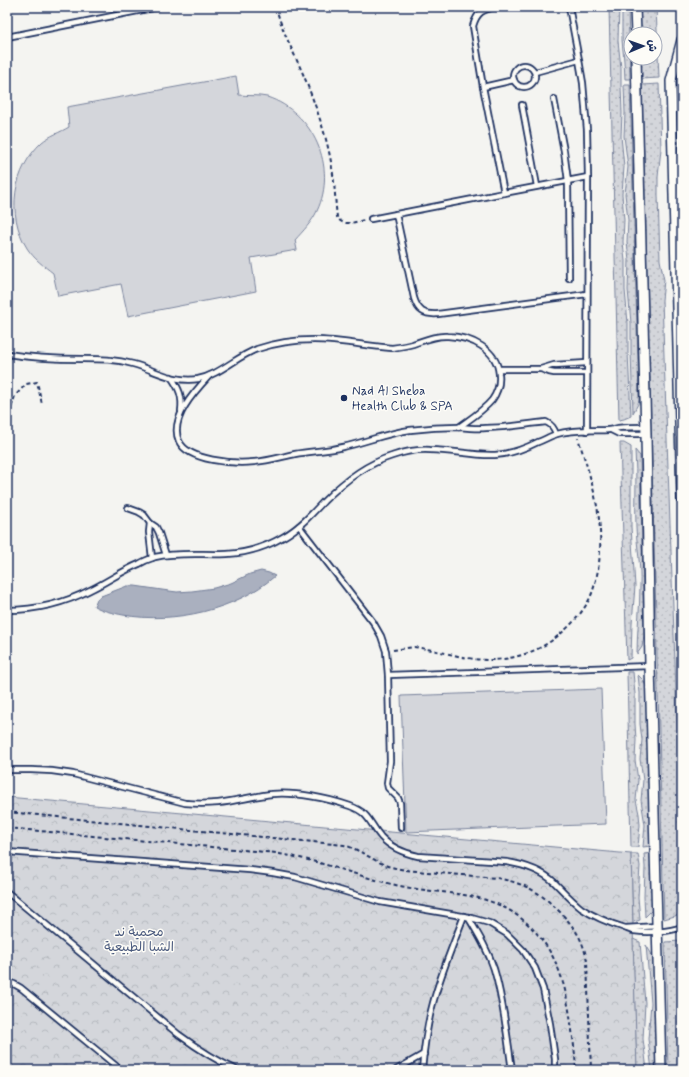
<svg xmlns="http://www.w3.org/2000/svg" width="689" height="1077" viewBox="0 0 689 1077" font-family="Mynerve,'Playpen Sans Arabic',sans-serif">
  <defs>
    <pattern id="forest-crowns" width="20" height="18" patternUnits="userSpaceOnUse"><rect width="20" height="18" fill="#d4d6db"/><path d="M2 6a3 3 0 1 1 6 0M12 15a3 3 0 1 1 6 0" fill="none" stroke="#b5b8be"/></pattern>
    <pattern id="garden-dots" width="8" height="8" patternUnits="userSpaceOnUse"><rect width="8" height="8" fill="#d4d6db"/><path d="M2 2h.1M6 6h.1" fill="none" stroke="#b5b8be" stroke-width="1.8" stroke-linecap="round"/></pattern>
  </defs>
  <rect width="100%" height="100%" fill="#f4f4f1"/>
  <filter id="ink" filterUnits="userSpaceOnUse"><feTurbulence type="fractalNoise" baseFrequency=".025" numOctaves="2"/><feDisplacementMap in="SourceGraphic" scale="8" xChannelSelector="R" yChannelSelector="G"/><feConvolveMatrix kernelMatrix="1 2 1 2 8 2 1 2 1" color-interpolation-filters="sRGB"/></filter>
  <g filter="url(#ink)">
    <g fill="#d4d6db" stroke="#78829c">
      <path d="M236 76 239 95C248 96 258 95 267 97 313 112 338 167 317 211 312 222 303 231 295 240L297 250 251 258 256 291 128 316 121 284 58 296 53 273C44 266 34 259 27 248 6 214 13 169 42 142 49 136 61 132 69 127L67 107Z"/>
      <polygon points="601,689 606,824 406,832 401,696"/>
    </g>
    <polygon fill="url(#forest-crowns)" stroke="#78829c" points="7,797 631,854 637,1070 7,1070"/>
    <g fill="url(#garden-dots)" stroke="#78829c">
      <polygon points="609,7 619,7 618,41 621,68 621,87 622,113 621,136 624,167 622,194 624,220 623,242 625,261 625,290 628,323 628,353 631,416 624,419 619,420"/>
      <polygon points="622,7 628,7 630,79 625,79 624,61 622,40"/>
      <polygon points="639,7 656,7 659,78 641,79 641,58 655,58 655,34 640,34"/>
      <polygon points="659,84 661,149 658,177 658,195 660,260 664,280 662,300 682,858 682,902 679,904 680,914 675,916 664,919 642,85"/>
      <polygon points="624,85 630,85 639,399 638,404 633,413 631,353 631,323 628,290 629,260 627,242 628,220 625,194 628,167 624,136 625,113"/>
      <polygon points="620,443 624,443 631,447 631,527 635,586 632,623 631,658 627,660"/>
      <path d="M635 450 640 456 644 636 642 647 637 654C637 631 640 609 640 586 641 566 637 547 636 528 635 502 637 476 635 450Z"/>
      <polygon points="627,672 633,672 635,694 635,724 636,740 635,760 638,780 636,800 639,814 640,825 638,847 631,847"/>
      <polygon points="638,675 643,680 646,686 651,846 643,847 645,825 641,800 643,780 640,759 642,740 640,724 640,693"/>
      <polygon points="651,853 653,909 645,917 644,897 645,867 644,854"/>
      <polygon points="631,854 638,854 640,866 638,897 640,920 633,922"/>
      <polygon points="633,939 640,942 645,1003 643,1039 647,1070 637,1070"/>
      <polygon points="681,941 682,1070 668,1070 665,942"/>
      <polygon points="646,945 651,953 654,962 656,1070 652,1070 648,1039 651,1003"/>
    </g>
    <path fill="#aab0bf" stroke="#717c98" d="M261 571 269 573 275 576C236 610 174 624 123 615 113 613 103 611 94 606L97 599 101 596 127 586H135L162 590 177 592 192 591 214 588 231 583 250 574Z"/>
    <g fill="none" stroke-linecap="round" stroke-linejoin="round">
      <defs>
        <g id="lane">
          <path d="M497 7C483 9 477 12 473 26L483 87 504 193"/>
          <polyline points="569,7 579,60 583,83 587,130 588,177 587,431"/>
          <polyline points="7,37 158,7"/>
          <circle cx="524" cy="76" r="11"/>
          <polyline points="535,72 579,60"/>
          <polyline points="483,87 514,80"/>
          <polyline points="554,99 564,151 568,181 569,278"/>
          <polyline points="522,105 537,186"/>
          <path d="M396 214 414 298C418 311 424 315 438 314L587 294"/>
          <polyline points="371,219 504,193 588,177"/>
          <path d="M7 354C32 358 57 359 82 359 100 359 116 359 133 364 155 370 174 383 198 379 219 375 236 357 257 349 275 343 295 340 314 340 339 340 367 346 392 348 399 347 406 346 413 344 425 340 436 335 448 336 471 337 497 349 499 374 500 383 497 393 492 400 483 411 470 419 459 427"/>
          <polyline points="499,369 541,369 554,365 587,363"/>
          <polyline points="541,369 549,372 554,373 587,373"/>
          <path d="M209 376C195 391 169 419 179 441 188 461 234 464 254 462 268 461 281 457 295 454 311 451 327 451 343 447 366 442 387 433 410 430 426 428 442 427 459 427 468 428 477 429 486 428 506 428 526 424 546 422 552 425 554 428 556 434"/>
          <path d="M171 377C179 388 183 397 181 411"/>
          <polyline points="611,430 619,434 646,434"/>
          <polyline points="128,508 139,512 144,515 150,523 156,527 159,533 166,555"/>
          <polyline points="150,523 149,532 152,558"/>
          <polyline points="299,526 373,622 381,636 386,651 388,675 390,761 387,783 388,788 398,798 400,803 401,828"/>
          <path d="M7 610C35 610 65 603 90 590 107 582 122 571 139 564 144 561 149 559 155 557 178 552 203 555 227 554 246 553 266 547 283 537 299 528 311 515 324 501 343 482 366 464 392 456 404 452 417 449 430 450 452 450 473 456 495 455 510 454 524 449 538 442 544 440 550 436 557 434 574 429 591 431 608 430 612 430 615 429 618 428 627 427 637 427 646 427"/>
          <polyline points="388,675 650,666"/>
          <path d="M7 770H31L52 771 73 774 185 803C196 804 207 804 218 803 236 801 254 796 272 794 296 792 327 798 350 806 370 813 369 823 381 837 391 848 404 853 418 856L507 862C525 865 541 870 554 882 563 891 571 900 581 908 594 917 609 923 625 928 628 929 631 931 634 931 647 933 669 932 682 927"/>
          <polyline points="7,852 250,870 273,873 295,877 380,902 468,917 489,923 507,934 523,950 535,968 543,989 550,1024 555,1059 555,1070"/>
          <path d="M7 892 178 1034C197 1048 215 1060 237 1070"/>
          <path d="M468 917C478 934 488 950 494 969 504 1002 507 1037 512 1070"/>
          <polyline points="626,928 657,926"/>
          <polyline points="7,982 14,984 21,988 121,1070"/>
          <polyline points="396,1070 424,1054"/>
          <path d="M422 1070C424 1047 427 1025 433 1003 441 973 453 945 464 916"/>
        </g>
        <g id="street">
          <polyline points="635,7 636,34"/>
          <polyline points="682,40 671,81 682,499"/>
          <polyline points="636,58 646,434 650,666 661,1070"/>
        </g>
      </defs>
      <use href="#lane" stroke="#1b2f5e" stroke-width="8"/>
      <use href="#street" stroke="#1b2f5e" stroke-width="12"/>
      <g stroke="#1b2f5e" stroke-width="2" stroke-dasharray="4 3" stroke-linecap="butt">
        <path d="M276 7C283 36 299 61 309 89 319 115 328 141 332 168 335 184 335 201 337 217 342 227 355 222 364 220"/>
        <polyline points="7,412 11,408 15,396 26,384 37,382 42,404"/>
        <path d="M393 650 414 647 420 648C443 651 465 660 489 660 514 660 540 651 559 635 572 625 588 607 593 590 601 566 602 537 598 512 594 487 586 463 578 438"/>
        <path d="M7 812 344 845C358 849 368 857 381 863 388 867 396 868 405 870L496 878C525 883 540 892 560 912 575 928 583 939 587 961L591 1070"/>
        <path d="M7 828 276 853C284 855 292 856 300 858 335 866 369 880 405 887 436 893 468 892 497 904 530 918 554 949 563 983 566 992 567 1001 569 1010 572 1030 575 1050 576 1070"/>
      </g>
      <use href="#lane" stroke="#fdfcf7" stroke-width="4.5"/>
      <use href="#street" stroke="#fdfcf7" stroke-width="9"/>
    </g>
  </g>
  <circle fill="#1b2f5e" stroke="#fdfcf7" stroke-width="1.5" cx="344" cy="398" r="4"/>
  <g text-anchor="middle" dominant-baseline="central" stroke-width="3" stroke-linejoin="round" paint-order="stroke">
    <g font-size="13" fill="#1b2f5e" stroke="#fdfcf7" text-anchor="start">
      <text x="352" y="391">Nad Al Sheba<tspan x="352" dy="15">Health Club &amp; SPA</tspan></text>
    </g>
    <g font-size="13" fill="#49597d" stroke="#fdfcf7">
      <text x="139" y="932">محمية ند<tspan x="139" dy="15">الشبا الطبيعية</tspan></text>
    </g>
  </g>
  <rect width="689" height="1077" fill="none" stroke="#fdfcf7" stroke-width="24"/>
  <rect x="12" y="12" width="665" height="1053" fill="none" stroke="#1b2f5e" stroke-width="1.5" filter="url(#ink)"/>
  <g transform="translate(643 46) rotate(88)"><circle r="19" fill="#fdfcf7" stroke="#a3aaba"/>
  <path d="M0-3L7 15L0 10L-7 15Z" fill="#1b2f5e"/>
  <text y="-6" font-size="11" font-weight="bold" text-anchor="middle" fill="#1b2f5e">ش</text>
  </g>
</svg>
